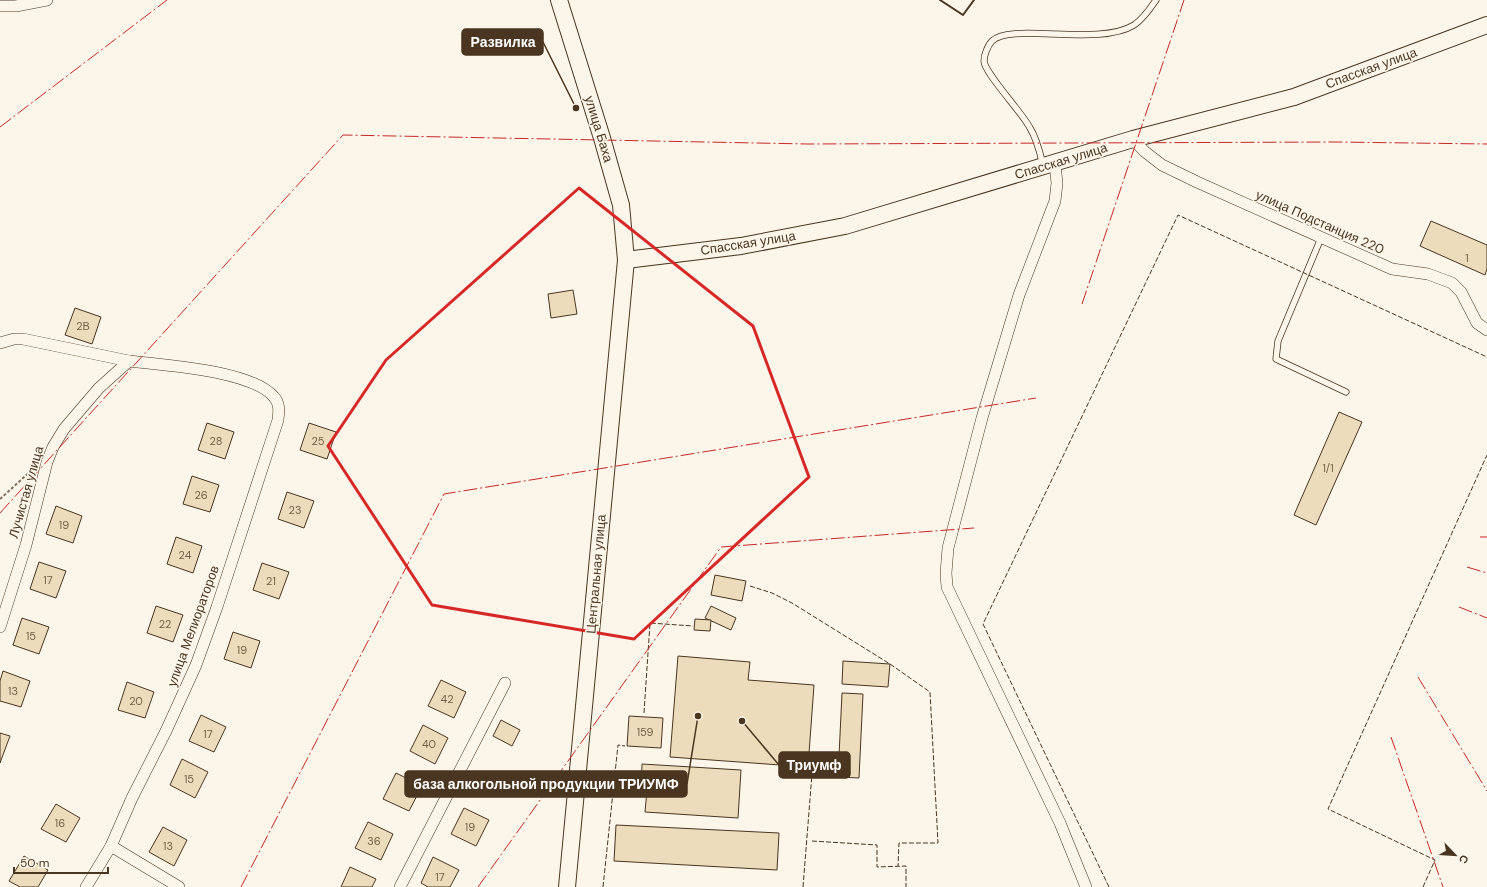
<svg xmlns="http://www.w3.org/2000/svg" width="1487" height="887" viewBox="0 0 1487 887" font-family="'DM Sans',sans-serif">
  <rect width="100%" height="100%" fill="#fbf6e9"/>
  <g fill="#ecdcbc" stroke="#4a3520">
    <polygon points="1431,221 1487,245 1487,269 1485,275 1420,246"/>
    <polygon points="573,290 577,314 551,318 548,294"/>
    <polygon points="75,308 101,317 92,344 65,335"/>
    <polygon points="1339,412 1362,422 1316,525 1294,515"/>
    <polygon points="207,423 234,432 225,459 198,450"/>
    <polygon points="309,423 336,432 327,459 300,450"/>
    <polygon points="192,476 219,485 210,512 183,504"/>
    <polygon points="287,492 314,501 304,528 278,519"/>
    <polygon points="56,506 82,516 73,543 46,534"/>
    <polygon points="176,537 202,546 193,573 167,564"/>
    <polygon points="39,562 66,571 56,598 30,589"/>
    <polygon points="262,563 289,572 279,599 253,590"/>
    <polygon points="715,575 746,581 742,601 711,595"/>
    <polygon points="156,606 183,615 173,642 147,633"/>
    <polygon points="711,606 736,618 731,630 705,618"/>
    <polygon points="22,618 49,627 39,654 13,645"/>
    <polygon points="695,619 711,620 710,631 694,630"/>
    <polygon points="233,632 260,641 251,668 224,659"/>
    <polygon points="678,656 750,662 748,680 814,685 808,767 670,757"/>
    <polygon points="843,661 890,664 888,687 842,684"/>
    <polygon points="3,671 30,681 21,707 0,701 0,681"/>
    <polygon points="441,680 466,692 454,718 428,706"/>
    <polygon points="127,682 154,692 145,718 118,710"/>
    <polygon points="842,693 863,694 859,778 838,777"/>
    <polygon points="201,715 226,727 214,752 189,741"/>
    <polygon points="629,716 663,718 661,748 627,746"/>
    <polygon points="501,720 520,730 512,746 493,736"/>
    <polygon points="423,725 448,738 435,764 410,751"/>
    <polygon points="0,733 10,736 0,763"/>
    <polygon points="182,759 208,772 195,798 170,785"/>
    <polygon points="642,764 741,770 738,818 645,812 647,790 641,790"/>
    <polygon points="396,773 422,786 409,811 383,799"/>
    <polygon points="56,804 80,818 66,842 41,829"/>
    <polygon points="464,808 489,820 476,846 451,834"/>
    <polygon points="368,822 393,834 381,860 355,848"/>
    <polygon points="616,825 779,833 777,870 614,861"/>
    <polygon points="163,827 187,840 174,866 149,852"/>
    <polygon points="24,856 48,870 38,887 20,887 9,881"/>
    <polygon points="433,857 459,870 450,887 428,887 421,883"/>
    <polygon points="350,867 376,879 372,887 341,887"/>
  </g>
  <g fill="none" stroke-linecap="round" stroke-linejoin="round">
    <defs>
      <g id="lane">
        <path d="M1043 165C1040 153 1037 139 1030 128 1022 112 985 74 984 61 984 55 988 45 992 41 1010 22 1099 47 1134 25 1143 19 1150 9 1156 0"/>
        <polyline points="1321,238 1278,341 1276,359 1346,392"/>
      </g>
      <g id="street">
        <polyline points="0,6 16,6 47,0"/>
        <polyline points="1133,139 1144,151 1162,165 1197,182 1392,269 1428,274 1452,283 1461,292 1477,323 1487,330"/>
        <polyline points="1055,164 1057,183 1055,201 1019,295 982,418 948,548 946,573 947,587 1060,823 1086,887"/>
        <polyline points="0,343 14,339 23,339 129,361"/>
        <path d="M0 627 26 545 47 462 53 447 64 429 99 388 129 361C163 365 251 370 274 397 280 403 279 412 278 420L217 607 196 665 166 731 132 798 111 846 86 887"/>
        <polyline points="111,846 179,887"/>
        <polyline points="400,887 505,683"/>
      </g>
      <g id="secondary">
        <polyline points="559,0 602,138 621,205 626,260 567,887"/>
        <polyline points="626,260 741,246 845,226 1133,139 1294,97 1487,25"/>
      </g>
    </defs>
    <use href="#lane" stroke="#4a3520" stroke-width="7"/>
    <use href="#street" stroke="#4a3520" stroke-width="12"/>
    <use href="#secondary" stroke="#4a3520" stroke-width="18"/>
    <polyline stroke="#7f6f5c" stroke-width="2" stroke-dasharray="3 2" stroke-linecap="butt" points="0,499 33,469"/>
    <use href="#lane" stroke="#fbf6e9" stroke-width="5.5"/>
    <use href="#street" stroke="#fbf6e9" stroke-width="11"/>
    <use href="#secondary" stroke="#fbf6e9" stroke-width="16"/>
    <g stroke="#4a3520" stroke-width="1" stroke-dasharray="5 2" stroke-linecap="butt">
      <polyline points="750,586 772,593 792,603 890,664 930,692 938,843 899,843 898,866"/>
      <polyline points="644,713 650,623 693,626"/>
      <polyline points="812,841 877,845 877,867 906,866 906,887"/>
      <polyline points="603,887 618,745 625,746"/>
      <polyline points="803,887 812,774"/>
      <polyline points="1109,887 983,624 1178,215 1487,357"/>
      <polyline points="1423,887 1435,860 1328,809 1487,455"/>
    </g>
    <polyline stroke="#4a3520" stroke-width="2" points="940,0 963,15 974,0"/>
    <g stroke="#c62828" stroke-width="1" stroke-dasharray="14 3 2 3" stroke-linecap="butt">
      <polyline points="0,127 167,0"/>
      <polyline points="1082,304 1184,0"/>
      <polyline points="0,513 343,135 808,144 1336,142 1487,144"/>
      <polyline points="1480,537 1487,537"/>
      <polyline points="1467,567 1487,573"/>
      <polyline points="1459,607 1487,618"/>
      <polyline points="1418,677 1487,791"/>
      <polyline points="1391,737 1443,887"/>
      <polyline points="241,887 444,494 1036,398"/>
      <polyline points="478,887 721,547 974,528"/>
    </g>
  </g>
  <path fill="none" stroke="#d62828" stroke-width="3" stroke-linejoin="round" d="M579 188 753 326 809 477 634 639 432 605 328 446 386 360Z"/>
  <g text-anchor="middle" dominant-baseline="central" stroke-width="3" stroke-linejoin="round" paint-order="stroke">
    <g font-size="11" fill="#725f47">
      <text x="1467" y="258">1</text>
      <text x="83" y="326">2В</text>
      <text x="216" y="441">28</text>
      <text x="318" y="441">25</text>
      <text x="1328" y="468">1/1</text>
      <text x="201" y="495">26</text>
      <text x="295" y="510">23</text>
      <text x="64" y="525">19</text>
      <text x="185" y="555">24</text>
      <text x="48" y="580">17</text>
      <text x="271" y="581">21</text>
      <text x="165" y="624">22</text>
      <text x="31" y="636">15</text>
      <text x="242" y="650">19</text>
      <text x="13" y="691">13</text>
      <text x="447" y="699">42</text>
      <text x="136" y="701">20</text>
      <text x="645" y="732">159</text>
      <text x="208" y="734">17</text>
      <text x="429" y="744">40</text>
      <text x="189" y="779">15</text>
      <text x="60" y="823">16</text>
      <text x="470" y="827">19</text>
      <text x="374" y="841">36</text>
      <text x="168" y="846">13</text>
      <text x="440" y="877">17</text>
    </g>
    <g font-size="13" fill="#4a3520" stroke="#fbf6e9">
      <text transform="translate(1371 68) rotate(-20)">Спасская улица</text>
      <text transform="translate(599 129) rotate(73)">улица Баха</text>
      <text transform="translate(1061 161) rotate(-17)">Спасская улица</text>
      <text transform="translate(1320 222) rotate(24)">улица Подстанция 220</text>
      <text transform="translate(748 243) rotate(-9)">Спасская улица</text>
      <text transform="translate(26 492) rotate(-74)">Лучистая улица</text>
      <text transform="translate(596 574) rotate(-85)">Центральная улица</text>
      <text transform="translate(193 626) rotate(-70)">улица Мелиораторов</text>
    </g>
  </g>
  <path fill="none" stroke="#4a3520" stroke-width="1.5" d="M576 108L543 42M742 721L779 765M698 716L687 784"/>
  <g fill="#4a3520" stroke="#fbf6e9" stroke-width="1.5">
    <circle cx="576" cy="108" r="4"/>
    <circle cx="742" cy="721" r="4"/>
    <circle cx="698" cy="716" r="4"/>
  </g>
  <g fill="#4a3520" stroke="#4a3520" stroke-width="1.5">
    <rect x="462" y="29" width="81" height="26" rx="4"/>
    <rect x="779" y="752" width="71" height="26" rx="4"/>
    <rect x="405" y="771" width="282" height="26" rx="4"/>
  </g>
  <g font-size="14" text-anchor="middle" font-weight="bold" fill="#fff">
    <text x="503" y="47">Развилка</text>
    <text x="814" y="770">Триумф</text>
    <text x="546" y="789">база алкогольной продукции ТРИУМФ</text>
  </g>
  <g transform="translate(1455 855) rotate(115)" stroke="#fbf6e9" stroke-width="3" paint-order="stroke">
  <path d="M0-3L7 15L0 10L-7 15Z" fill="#4a3520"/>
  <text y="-6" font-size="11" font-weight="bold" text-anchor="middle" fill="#4a3520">С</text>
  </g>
  <path d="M14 867v6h94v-6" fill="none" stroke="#4a3520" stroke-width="2"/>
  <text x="20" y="867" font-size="12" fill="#4a3520" stroke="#fbf6e9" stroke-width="3" paint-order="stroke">50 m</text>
</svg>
